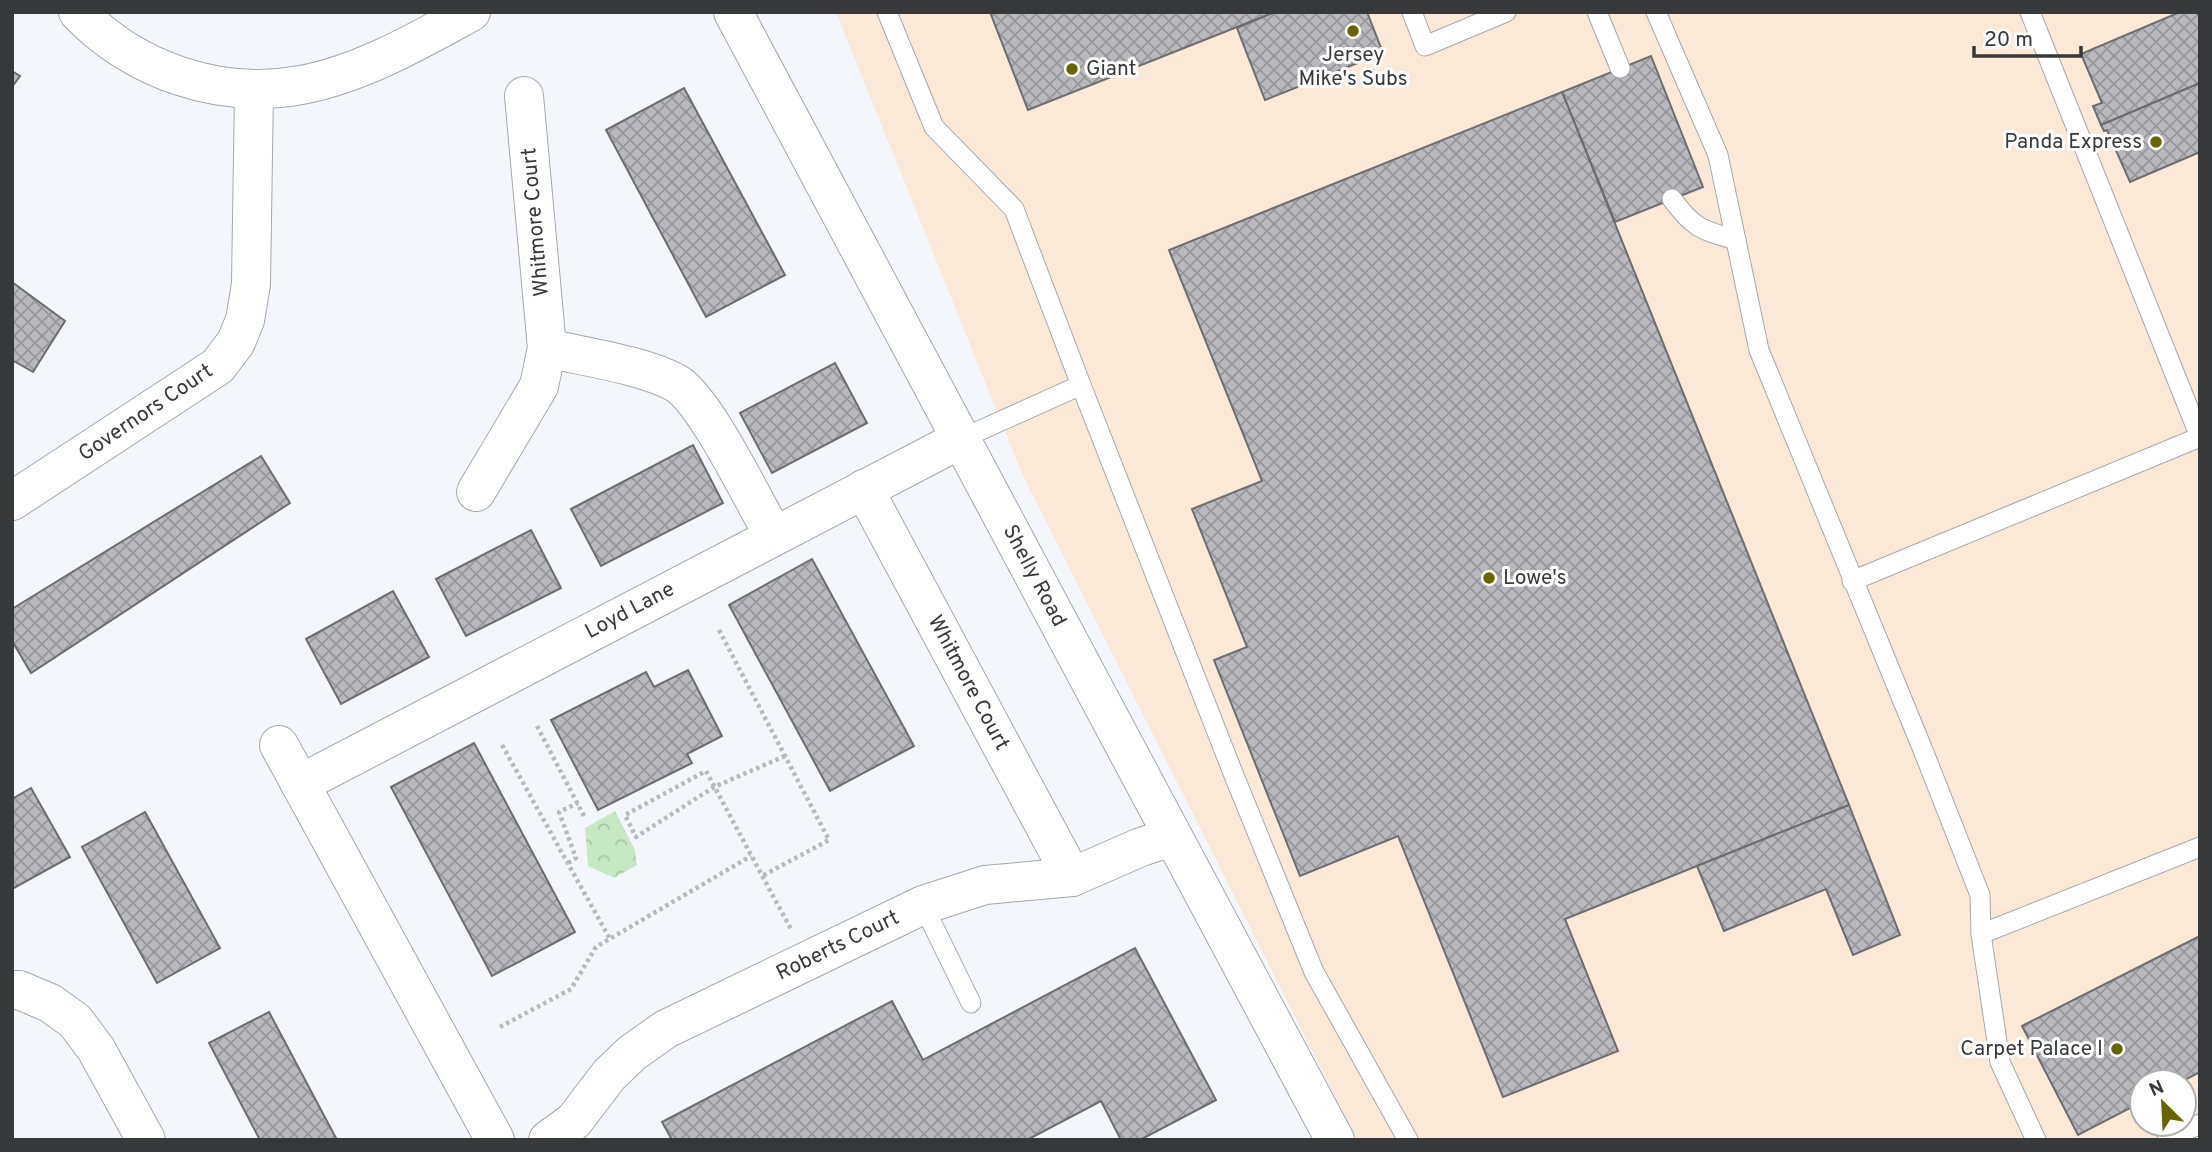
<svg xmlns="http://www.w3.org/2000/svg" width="2212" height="1152" viewBox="0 0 2212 1152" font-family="Overpass,sans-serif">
  <defs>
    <pattern id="park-crowns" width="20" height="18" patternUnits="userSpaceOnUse" patternTransform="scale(1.75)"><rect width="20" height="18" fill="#c8e7c5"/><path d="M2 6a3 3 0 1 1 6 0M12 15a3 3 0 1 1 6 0" fill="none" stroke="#acc7aa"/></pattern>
    <pattern id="building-cross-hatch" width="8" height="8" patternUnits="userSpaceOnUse" patternTransform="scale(1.75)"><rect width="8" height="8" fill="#b9b9bd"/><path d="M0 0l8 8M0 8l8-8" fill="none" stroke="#97979b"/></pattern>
  </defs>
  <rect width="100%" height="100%" fill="#f3f6fa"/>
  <path fill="#fae9d7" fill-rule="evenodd" d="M836 12H2200V1140H1357L1023 476ZM2142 1082H2184V1124H2142Z"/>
  <polygon fill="url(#park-crowns)" points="615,811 635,850 637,865 614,878 588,866 585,828"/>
  <g fill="url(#building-cross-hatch)" stroke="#6d6d71" stroke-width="2">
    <polygon points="990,12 1275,12 1028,110"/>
    <polygon points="1275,12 1367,12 1383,53 1265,100 1237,28"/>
    <polygon points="2180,12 2197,12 2200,18 2200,83 2101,125 2093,106 2102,103 2081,54"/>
    <polygon points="1651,56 1703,187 1615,222 1562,92"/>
    <polygon points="12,71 20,76 12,87"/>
    <polygon points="2200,83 2200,152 2130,182 2107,130 2104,131 2101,125"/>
    <polygon points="684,88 785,275 706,317 606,130"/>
    <polygon points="1562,92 1849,805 1565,919 1618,1051 1503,1097 1398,836 1300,876 1214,660 1247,647 1192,509 1262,481 1169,250"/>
    <polygon points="12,282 65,321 33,372 12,360"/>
    <polygon points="835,363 867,423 772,473 740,413"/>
    <polygon points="693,445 723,503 601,566 571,509"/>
    <polygon points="261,456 290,503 31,673 12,641 12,609"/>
    <polygon points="531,530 561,588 466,636 436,579"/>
    <polygon points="812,559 914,746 830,791 729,605"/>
    <polygon points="393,591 429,657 341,704 306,639"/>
    <polygon points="688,670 722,736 687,754 692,763 598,810 551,720 646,672 654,687"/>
    <polygon points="474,743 575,932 492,976 391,787"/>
    <polygon points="31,788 70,857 12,889 12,799"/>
    <polygon points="1849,805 1900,935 1853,955 1826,889 1724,931 1697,866"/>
    <polygon points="145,812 220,948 157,983 82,847"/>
    <polygon points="2200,936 2200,1072 2181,1082 2142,1082 2142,1102 2078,1135 2022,1026"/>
    <polygon points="1135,948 1216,1100 1140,1140 1121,1140 1101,1101 1027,1140 672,1140 662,1122 892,1001 923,1060"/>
    <polygon points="269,1012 337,1140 260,1140 209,1043"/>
  </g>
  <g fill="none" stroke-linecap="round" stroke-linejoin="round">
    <defs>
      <g id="lane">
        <polyline points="887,12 934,127 1014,209 1081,385 1233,773 1314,972 1408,1140"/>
        <polyline points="1412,12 1425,46 1506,12"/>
        <polyline points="1597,12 1620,68"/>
        <polyline points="1656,12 1718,155 1759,350 1925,755 1980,895 1981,934 2000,1062 2036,1140"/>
        <path d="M1672 199C1694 229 1702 230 1736 240"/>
        <polyline points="961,439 1081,385"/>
        <polyline points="1852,581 2200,437 2030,12"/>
        <polyline points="923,905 971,1003"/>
        <polyline points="1981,934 2200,847"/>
        <polyline points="2167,1140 2200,1124"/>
      </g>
      <g id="street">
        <path d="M78 12C135 71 220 100 301 85 361 74 418 41 471 12"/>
        <polyline points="733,12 1335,1140"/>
        <path d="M547 348C585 357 643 365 676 383 706 401 754 502 774 536"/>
        <polyline points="864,489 1072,877"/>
        <polyline points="476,492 539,386 547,348 524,96"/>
        <polyline points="12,501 218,366 236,342 245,320 251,284 254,90"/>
        <polyline points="279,745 495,1140"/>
        <polyline points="300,784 961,439"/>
        <polyline points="12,990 19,990 50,1003 75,1021 96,1049 146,1140"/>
        <polyline points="548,1140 574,1121 609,1075 632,1053 666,1029 923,905 985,885 1072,877 1141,847 1172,837"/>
      </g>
    </defs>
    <use href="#lane" stroke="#a6a9ac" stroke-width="21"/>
    <use href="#street" stroke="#a6a9ac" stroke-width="40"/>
    <g stroke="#b7b9bc" stroke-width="4.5" stroke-dasharray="3.5 3.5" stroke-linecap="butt">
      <polyline points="719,630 829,840 762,876"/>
      <polyline points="537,726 585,818"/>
      <polyline points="502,745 610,939"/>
      <path d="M785 756 714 787 636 837 625 815 706 771C734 823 762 876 791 929"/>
      <polyline points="568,863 576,858 559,812 578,803"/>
      <polyline points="500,1027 571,989 596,947 751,856"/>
    </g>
    <use href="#lane" stroke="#fff" stroke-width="19"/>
    <use href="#street" stroke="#fff" stroke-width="38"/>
  </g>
  <g fill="#666500" stroke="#fff" stroke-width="2.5">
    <circle cx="1353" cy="31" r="7"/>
    <circle cx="1072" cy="69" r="7"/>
    <circle cx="2156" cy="142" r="7"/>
    <circle cx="1489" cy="578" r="7"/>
    <circle cx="2117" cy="1049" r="7"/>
  </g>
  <g text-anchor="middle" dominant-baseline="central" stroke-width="6" stroke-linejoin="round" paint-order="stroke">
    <g font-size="21" fill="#37383a" stroke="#fff" text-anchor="start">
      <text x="1353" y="55" text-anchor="middle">Jersey<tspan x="1353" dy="24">Mike's Subs</tspan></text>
      <text x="1086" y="69">Giant</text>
      <text x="2142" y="142" text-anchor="end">Panda Express</text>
      <text x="1503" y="578">Lowe's</text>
      <text x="2103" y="1049" text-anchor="end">Carpet Palace I</text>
    </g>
    <g font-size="21" fill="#37383a" stroke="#fff">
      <text transform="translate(536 222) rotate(-95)">Whitmore Court</text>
      <text transform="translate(146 413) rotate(-34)">Governors Court</text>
      <text transform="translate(1034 576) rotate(62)">Shelly Road</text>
      <text transform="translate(630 611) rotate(-28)">Loyd Lane</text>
      <text transform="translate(968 683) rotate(62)">Whitmore Court</text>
      <text transform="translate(838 946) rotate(-26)">Roberts Court</text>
    </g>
  </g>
  <rect width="2212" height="1152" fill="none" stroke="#37383a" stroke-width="28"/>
  <g transform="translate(2163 1103) rotate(336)"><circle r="33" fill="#ffffff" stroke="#afafb0" stroke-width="2"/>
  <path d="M0-5L12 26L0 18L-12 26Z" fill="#666500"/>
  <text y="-10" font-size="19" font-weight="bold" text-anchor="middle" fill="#37383a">N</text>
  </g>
  <path d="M1974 46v10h107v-10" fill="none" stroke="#37383a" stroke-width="3.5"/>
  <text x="1984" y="46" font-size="21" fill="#37383a" stroke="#ffffff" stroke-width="5" paint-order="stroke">20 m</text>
</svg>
